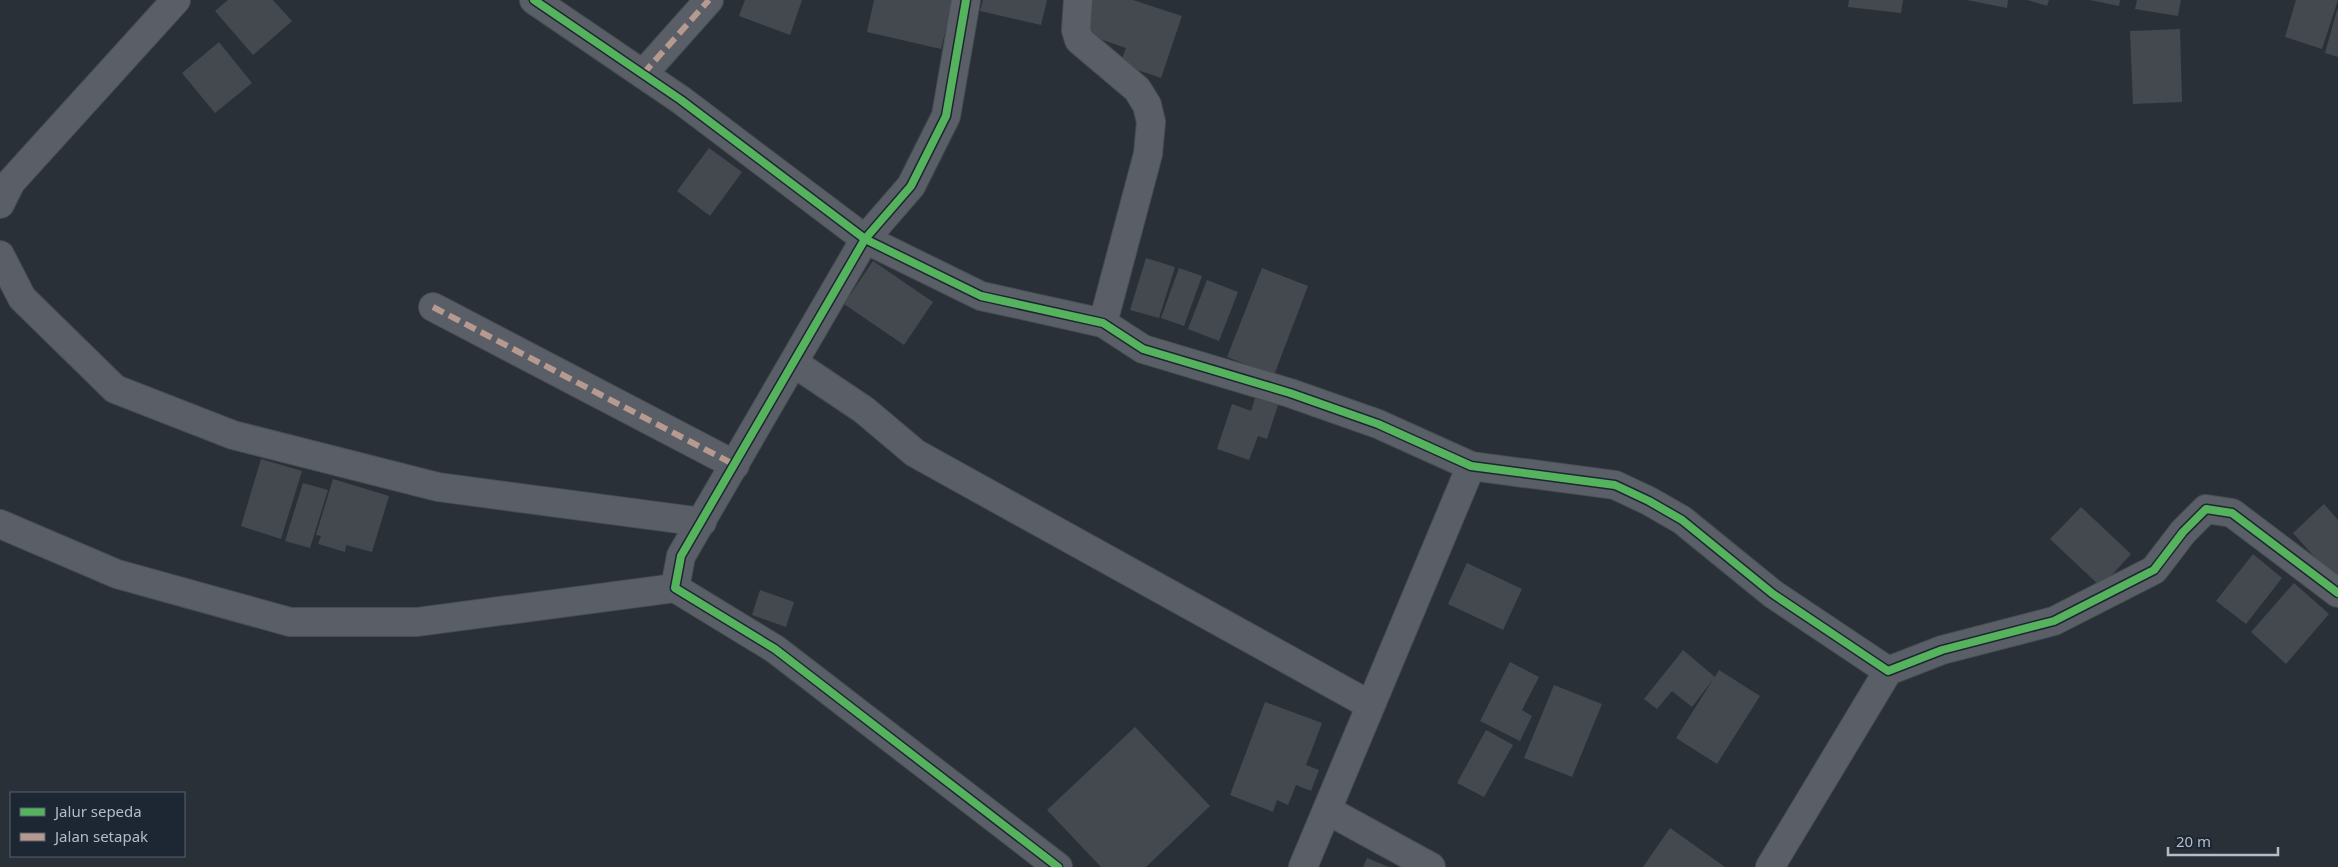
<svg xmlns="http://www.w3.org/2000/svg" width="2338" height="867" viewBox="0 0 2338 867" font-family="'Noto Sans',sans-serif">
  <rect width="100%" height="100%" fill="#2a3038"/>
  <g fill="#444950">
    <polygon points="228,0 273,0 292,21 253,55 215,11"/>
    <polygon points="745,0 802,0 790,35 739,16"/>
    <polygon points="874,0 953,0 941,49 867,32"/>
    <polygon points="983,0 1047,0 1041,25 980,11"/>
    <polygon points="1092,0 1133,0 1182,16 1161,78 1120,64 1126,48 1082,33"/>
    <polygon points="1849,0 1903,0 1901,13 1848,7"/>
    <polygon points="1967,0 2008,0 2007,8"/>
    <polygon points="2027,0 2049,0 2047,6"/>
    <polygon points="2090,0 2120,0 2119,6"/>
    <polygon points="2137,0 2181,0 2178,16 2135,9"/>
    <polygon points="2296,0 2338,0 2322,49 2285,37"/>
    <polygon points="2337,10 2338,10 2338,57 2325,53"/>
    <polygon points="2180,29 2182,102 2133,104 2130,31"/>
    <polygon points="219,42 252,83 215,113 182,73"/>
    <polygon points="709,148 742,172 710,216 677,191"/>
    <polygon points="1146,258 1175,267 1159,318 1130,310"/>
    <polygon points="873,261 933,302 904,345 844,304"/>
    <polygon points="1179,268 1202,276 1184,326 1161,318"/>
    <polygon points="1262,268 1308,286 1274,375 1227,357"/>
    <polygon points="1207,280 1238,292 1219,341 1188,329"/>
    <polygon points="1255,398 1278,405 1267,439 1258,436 1249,460 1217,449 1232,404 1251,411"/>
    <polygon points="261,459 302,471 281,539 241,526"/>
    <polygon points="333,479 389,496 372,552 346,545 345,552 318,544 321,536 316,535"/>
    <polygon points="303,483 328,490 310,548 285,541"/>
    <polygon points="2324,504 2338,520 2338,583 2293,533"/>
    <polygon points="2081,507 2131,554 2101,587 2050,539"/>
    <polygon points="2253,554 2282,578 2246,624 2216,601"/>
    <polygon points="1467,563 1522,589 1503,630 1448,604"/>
    <polygon points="2294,583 2329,614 2286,664 2251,632"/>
    <polygon points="760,590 794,602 786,627 752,615"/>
    <polygon points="1683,650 1715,677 1719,670 1760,696 1717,764 1676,738 1714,678 1692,707 1672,691 1657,709 1644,699"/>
    <polygon points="1510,662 1539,677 1522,710 1532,716 1520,741 1480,721"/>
    <polygon points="1554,685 1602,704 1572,777 1524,758"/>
    <polygon points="1265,702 1322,723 1306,765 1319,770 1311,791 1296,785 1288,805 1277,800 1273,812 1230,795"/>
    <polygon points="1135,727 1210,806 1146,867 1101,867 1047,810"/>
    <polygon points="1486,730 1513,745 1484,797 1457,783"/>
    <polygon points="1670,828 1725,867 1643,867"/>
    <polygon points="1367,858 1389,867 1363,867"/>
  </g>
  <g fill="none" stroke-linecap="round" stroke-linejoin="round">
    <defs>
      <g id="minor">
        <polyline points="534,0 681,100 865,239 981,296 1103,323 1143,349 1290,393 1378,424 1471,466 1615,485 1649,501 1682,520 1773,594 1888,671 1942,650 2054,621 2154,570 2183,532 2206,509 2232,513 2338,593"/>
        <polyline points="966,0 946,116 911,186 865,239 681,556 675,588 775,649 1058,867"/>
        <polyline points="1078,0 1076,30 1079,40 1137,89 1147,105 1151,122 1148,154 1103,323"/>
        <polyline points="643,74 709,0"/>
        <polyline points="0,204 11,182 176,0"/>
        <polyline points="0,255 22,298 115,389 233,435 438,487 702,522"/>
        <polyline points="433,307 735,465"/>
        <polyline points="794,363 864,410 915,453 1370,705"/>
        <polyline points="0,524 117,574 290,622 417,622 675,588"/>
        <polyline points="1327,810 1431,867"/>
        <polyline points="1303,867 1471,466"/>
        <polyline points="1770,867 1888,671"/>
      </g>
    </defs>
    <use href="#minor" stroke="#484c53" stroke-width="30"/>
    <use href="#minor" stroke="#5a5e66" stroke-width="28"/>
    <g stroke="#b69a8f" stroke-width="6" stroke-dasharray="12 6" stroke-linecap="butt">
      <polyline points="643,74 709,0"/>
      <polyline points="433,307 735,465"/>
    </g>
    <defs>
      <g id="cycleway">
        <polyline points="534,0 681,100 865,239 981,296 1103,323 1143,349 1290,393 1378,424 1471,466 1615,485 1649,501 1682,520 1773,594 1888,671 1942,650 2054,621 2154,570 2183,532 2206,509 2232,513 2338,593"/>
        <polyline points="966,0 946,116 911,186 865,239 681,556 675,588 775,649 1058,867"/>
      </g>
    </defs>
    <use href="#cycleway" stroke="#1d2633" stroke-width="11"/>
    <use href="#cycleway" stroke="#56b35d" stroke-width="8"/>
  </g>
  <rect x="10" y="792" width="175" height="65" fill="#1d2633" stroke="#59626f"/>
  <rect x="20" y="808" width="25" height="8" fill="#56b35d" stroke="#59626f"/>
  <text x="55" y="817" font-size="15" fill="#b4bcc9">Jalur sepeda</text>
  <rect x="20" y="833" width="25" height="8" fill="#b69a8f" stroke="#59626f"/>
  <text x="55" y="842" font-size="15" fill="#b4bcc9">Jalan setapak</text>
  <path d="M2168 847v8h110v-8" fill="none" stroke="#b4bcc9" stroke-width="2.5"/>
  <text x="2176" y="847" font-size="15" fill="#b4bcc9" stroke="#1d2633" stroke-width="4" paint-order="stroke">20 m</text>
</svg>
